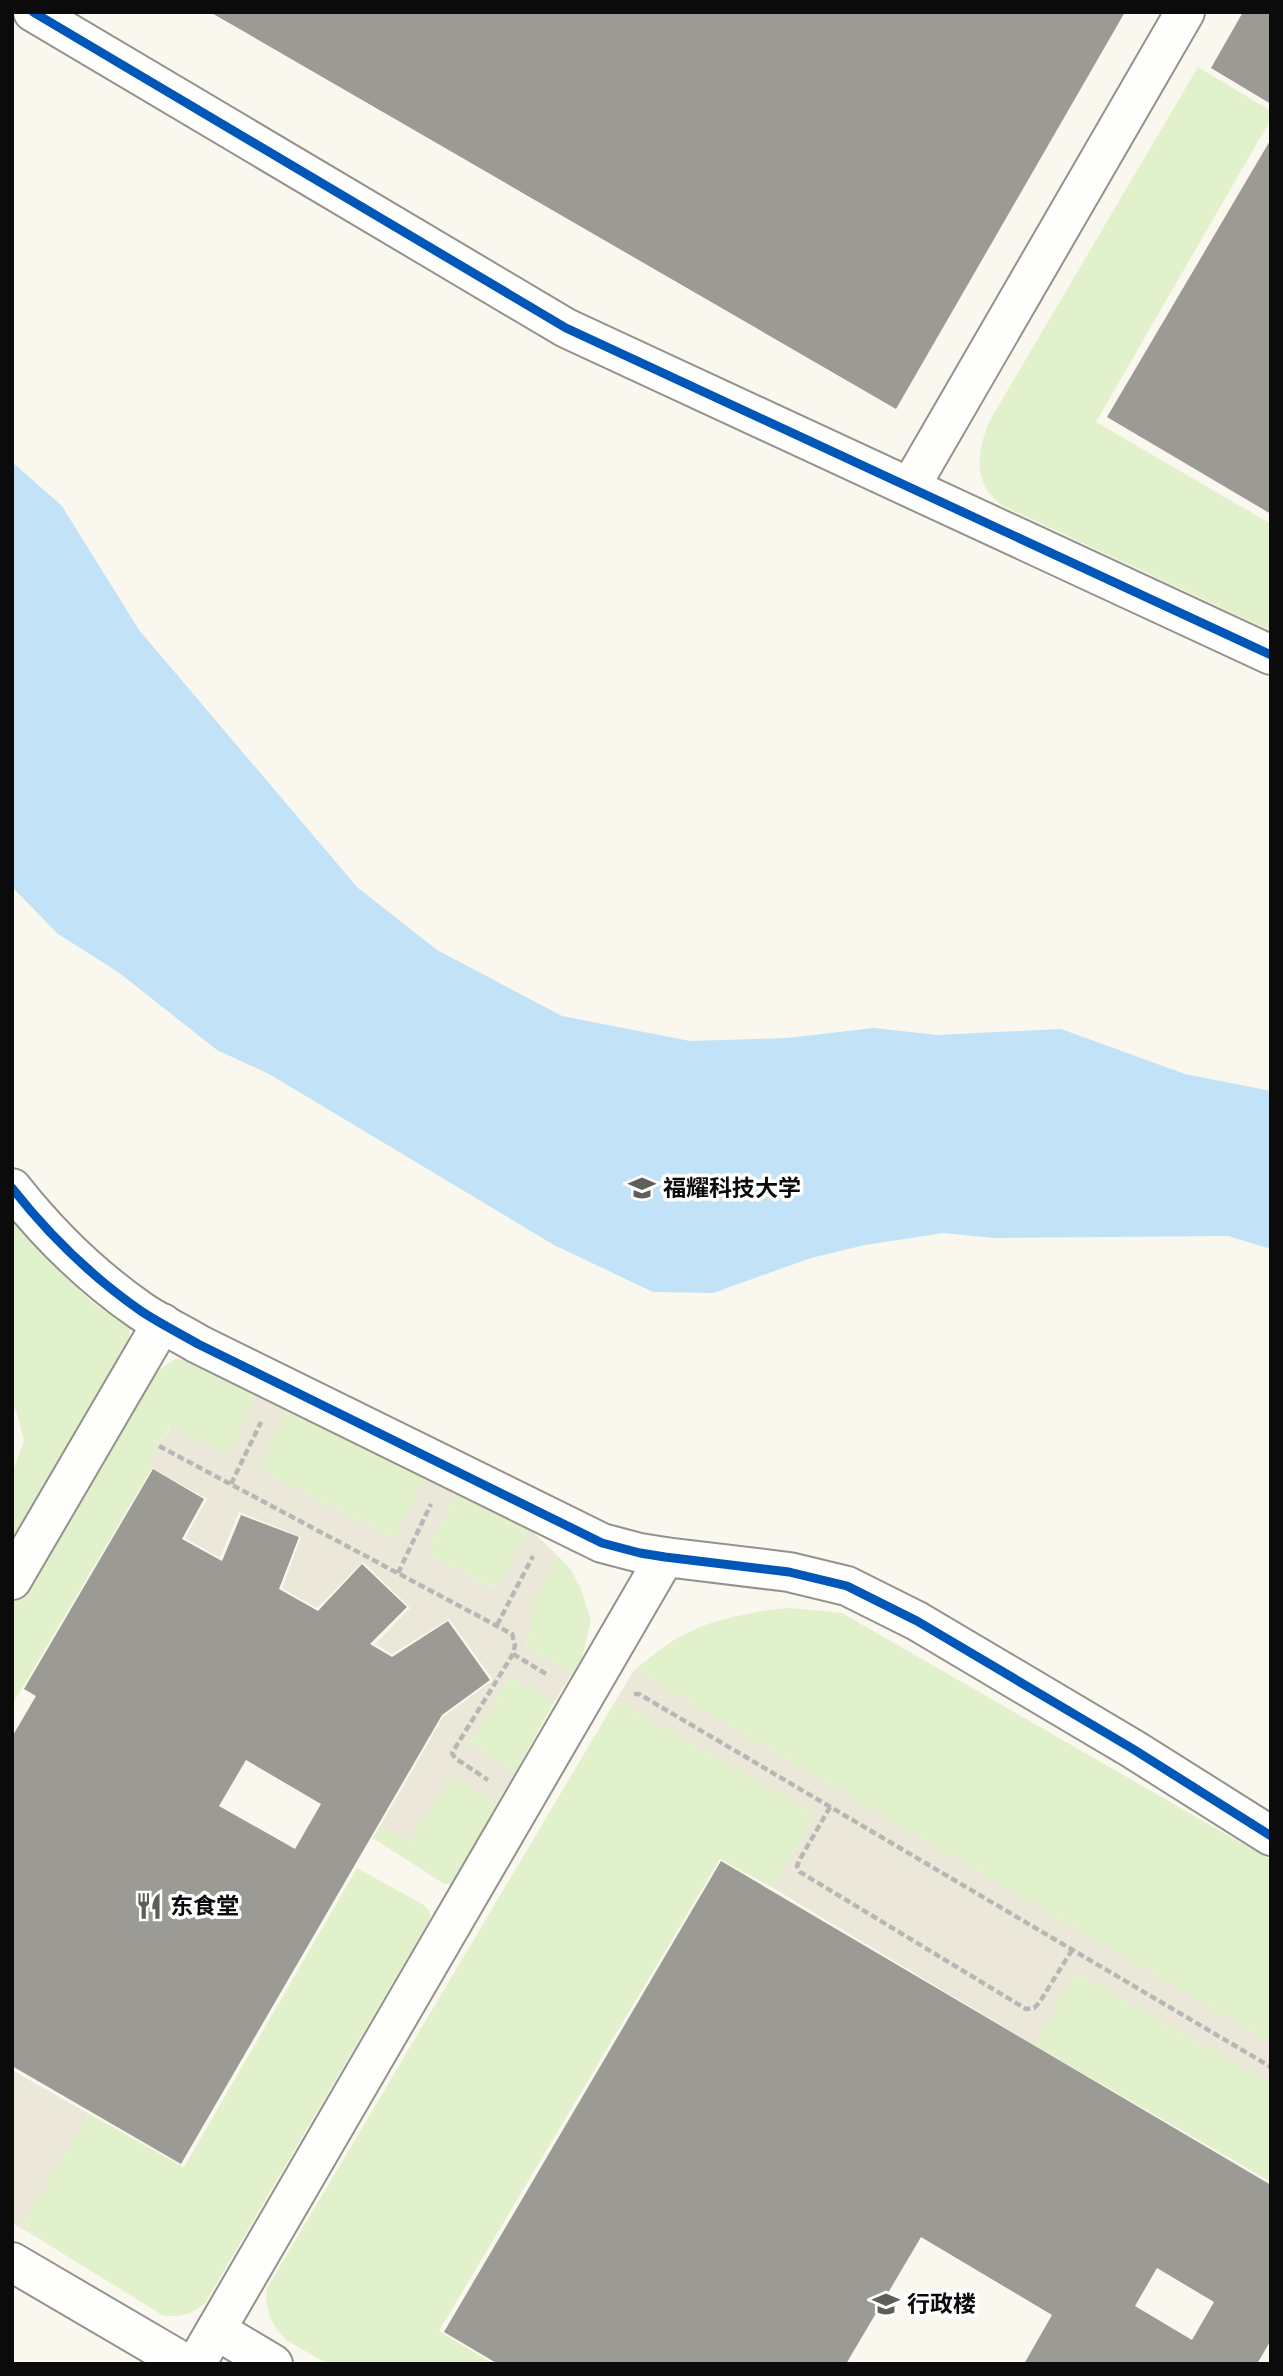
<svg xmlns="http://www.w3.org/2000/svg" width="1283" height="2376" viewBox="0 0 1283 2376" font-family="'Times New Roman','Noto Sans SC',serif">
  <rect width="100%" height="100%" fill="#faf8ee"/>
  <g fill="#e1f1cc">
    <path d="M1198 67 1271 111V119L1096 422 1271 524V631L1001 505C996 500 989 494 986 488 974 466 981 441 990 420Z"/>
    <polygon points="12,1219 57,1269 93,1303 130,1327 128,1345 12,1556 12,1473 24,1441 17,1413 12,1404"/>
    <polygon points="175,1359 191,1360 256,1394 228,1455 170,1427 148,1465 152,1468 151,1470 12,1705 12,1604 136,1392 145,1379"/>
    <polygon points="287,1410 425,1476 395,1539 258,1470"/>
    <polygon points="456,1493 529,1528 498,1590 426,1554"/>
    <polygon points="558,1556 571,1570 581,1589 591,1620 582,1658 572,1674 525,1646 531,1628 529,1612"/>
    <path d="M790 1608 842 1613 1271 1860V2043L634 1670C649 1659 663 1646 679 1637 711 1619 753 1611 790 1608Z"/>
    <polygon points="510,1676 554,1702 515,1773 470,1744"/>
    <polygon points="616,1700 815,1814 773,1888 720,1859 439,2331 493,2364 328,2364 286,2340 277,2330 270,2317 266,2300 267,2288"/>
    <polygon points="451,1775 497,1804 461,1872 453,1884 444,1884 373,1838 380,1826 410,1841"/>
    <path d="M357 1868 424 1905 430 1912V1919L205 2303C191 2315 180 2318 162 2315L33 2235 24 2223 25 2219 89 2114 184 2167Z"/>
    <polygon points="1076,1972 1271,2084 1271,2182 1034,2045"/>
  </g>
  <g fill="#ebe7d9">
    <polygon points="256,1394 287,1410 258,1470 395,1539 425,1476 456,1493 426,1554 497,1590 529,1528 558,1556 529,1612 531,1628 525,1646 572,1674 554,1702 510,1676 470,1744 515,1773 497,1804 451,1776 410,1841 380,1826 443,1717 493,1680 449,1619 392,1654 375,1644 410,1608 363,1562 317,1608 282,1588 301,1537 239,1512 220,1558 185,1538 207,1499 147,1465 171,1427 228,1455"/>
    <polygon points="634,1670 1271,2043 1271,2084 1076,1972 1034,2045 773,1888 815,1814 616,1700"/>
    <polygon points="12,2070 89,2114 25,2219 24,2223 33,2235 12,2223"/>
  </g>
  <polygon fill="#c1e2f7" points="12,462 62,506 139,630 357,887 437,950 562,1016 690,1041 787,1038 874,1028 937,1035 1061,1029 1185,1074 1271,1091 1271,1249 1228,1236 994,1238 943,1233 865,1245 811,1258 713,1293 653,1292 554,1245 269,1074 217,1050 118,972 58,934 12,887"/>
  <g fill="#9c9a94" fill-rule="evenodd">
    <polygon points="210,12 1125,12 896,409"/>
    <polygon points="1243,12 1271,12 1271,104 1211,68"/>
    <polygon points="1271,139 1271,514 1107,417"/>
    <path d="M153 1469 204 1499 182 1539 222 1561 241 1515 299 1537 279 1589 318 1611 362 1564 407 1607 370 1644 392 1657 448 1621 490 1680 442 1715 181 2164 12 2066V1737L36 1696 24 1689ZM246 1760 321 1804 295 1849 219 1806Z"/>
    <path d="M721 1861 1271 2185V2340L1257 2364H1024L1052 2315 921 2237 846 2364H498L444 2332ZM1157 2268 1214 2302 1192 2340 1135 2306Z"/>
  </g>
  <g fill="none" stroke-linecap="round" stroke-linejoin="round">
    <defs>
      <g id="minor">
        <polyline points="33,12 566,328 1271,655"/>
        <polyline points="910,487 1185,12"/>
        <path d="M12 1188C49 1235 92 1277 141 1311 159 1323 179 1333 198 1344L602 1543 640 1553 665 1557 789 1572 847 1586 917 1621 1133 1749 1271 1836"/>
        <polyline points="12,1580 162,1323"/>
        <polyline points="12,2262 186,2364"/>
        <polyline points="216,2330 273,2364"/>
        <polyline points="196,2364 665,1557"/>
      </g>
    </defs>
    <use href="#minor" stroke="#93928d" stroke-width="42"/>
    <g stroke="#b7b7b5" stroke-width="4.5" stroke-dasharray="7 3.5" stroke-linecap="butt">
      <polyline points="159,1446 512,1634 515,1645 513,1654 452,1753 455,1758 488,1780"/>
      <polyline points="231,1484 261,1422"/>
      <polyline points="398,1573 431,1504"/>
      <polyline points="497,1625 533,1556"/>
      <polyline points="513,1654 548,1675"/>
      <polyline points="634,1694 639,1694 1271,2067"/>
      <polyline points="830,1807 800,1859 797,1866 800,1872 1026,2009 1034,2008 1039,2003 1072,1950"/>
    </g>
    <use href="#minor" stroke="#fefefc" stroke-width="38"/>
    <defs>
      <g id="cycleway">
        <polyline points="33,12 566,328 1271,655"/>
        <path d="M12 1188C49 1235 92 1277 141 1311 159 1323 179 1333 198 1344L602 1543 640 1553 665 1557 789 1572 847 1586 917 1621 1133 1749 1271 1836"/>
      </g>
    </defs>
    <use href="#cycleway" stroke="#fff" stroke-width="13"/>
    <use href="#cycleway" stroke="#0057b8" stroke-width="9"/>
  </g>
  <defs>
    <symbol id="university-bare" viewBox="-9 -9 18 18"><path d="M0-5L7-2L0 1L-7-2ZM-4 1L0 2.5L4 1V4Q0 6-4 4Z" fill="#5f5e5a" stroke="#fff" stroke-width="2.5" paint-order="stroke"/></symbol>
    <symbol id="restaurant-bare" viewBox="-9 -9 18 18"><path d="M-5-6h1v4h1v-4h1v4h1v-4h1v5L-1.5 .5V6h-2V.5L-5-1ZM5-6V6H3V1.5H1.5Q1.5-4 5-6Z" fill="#5f5e5a" stroke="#fff" stroke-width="2.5" paint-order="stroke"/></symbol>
  </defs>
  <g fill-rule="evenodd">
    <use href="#university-bare" x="623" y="1169" width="38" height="38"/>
    <use href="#restaurant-bare" x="130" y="1887" width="38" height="38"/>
    <use href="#university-bare" x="867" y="2285" width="38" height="38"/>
  </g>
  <g text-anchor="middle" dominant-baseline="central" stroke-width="7" stroke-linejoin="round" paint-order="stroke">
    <g font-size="23" font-weight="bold" fill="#0b0b0b" stroke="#fff" text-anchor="start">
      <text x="663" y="1188">福耀科技大学</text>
      <text x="170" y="1906">东食堂</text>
      <text x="907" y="2304">行政楼</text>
    </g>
  </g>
  <rect width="1283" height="2376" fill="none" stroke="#0b0b0b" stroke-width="28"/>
</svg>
